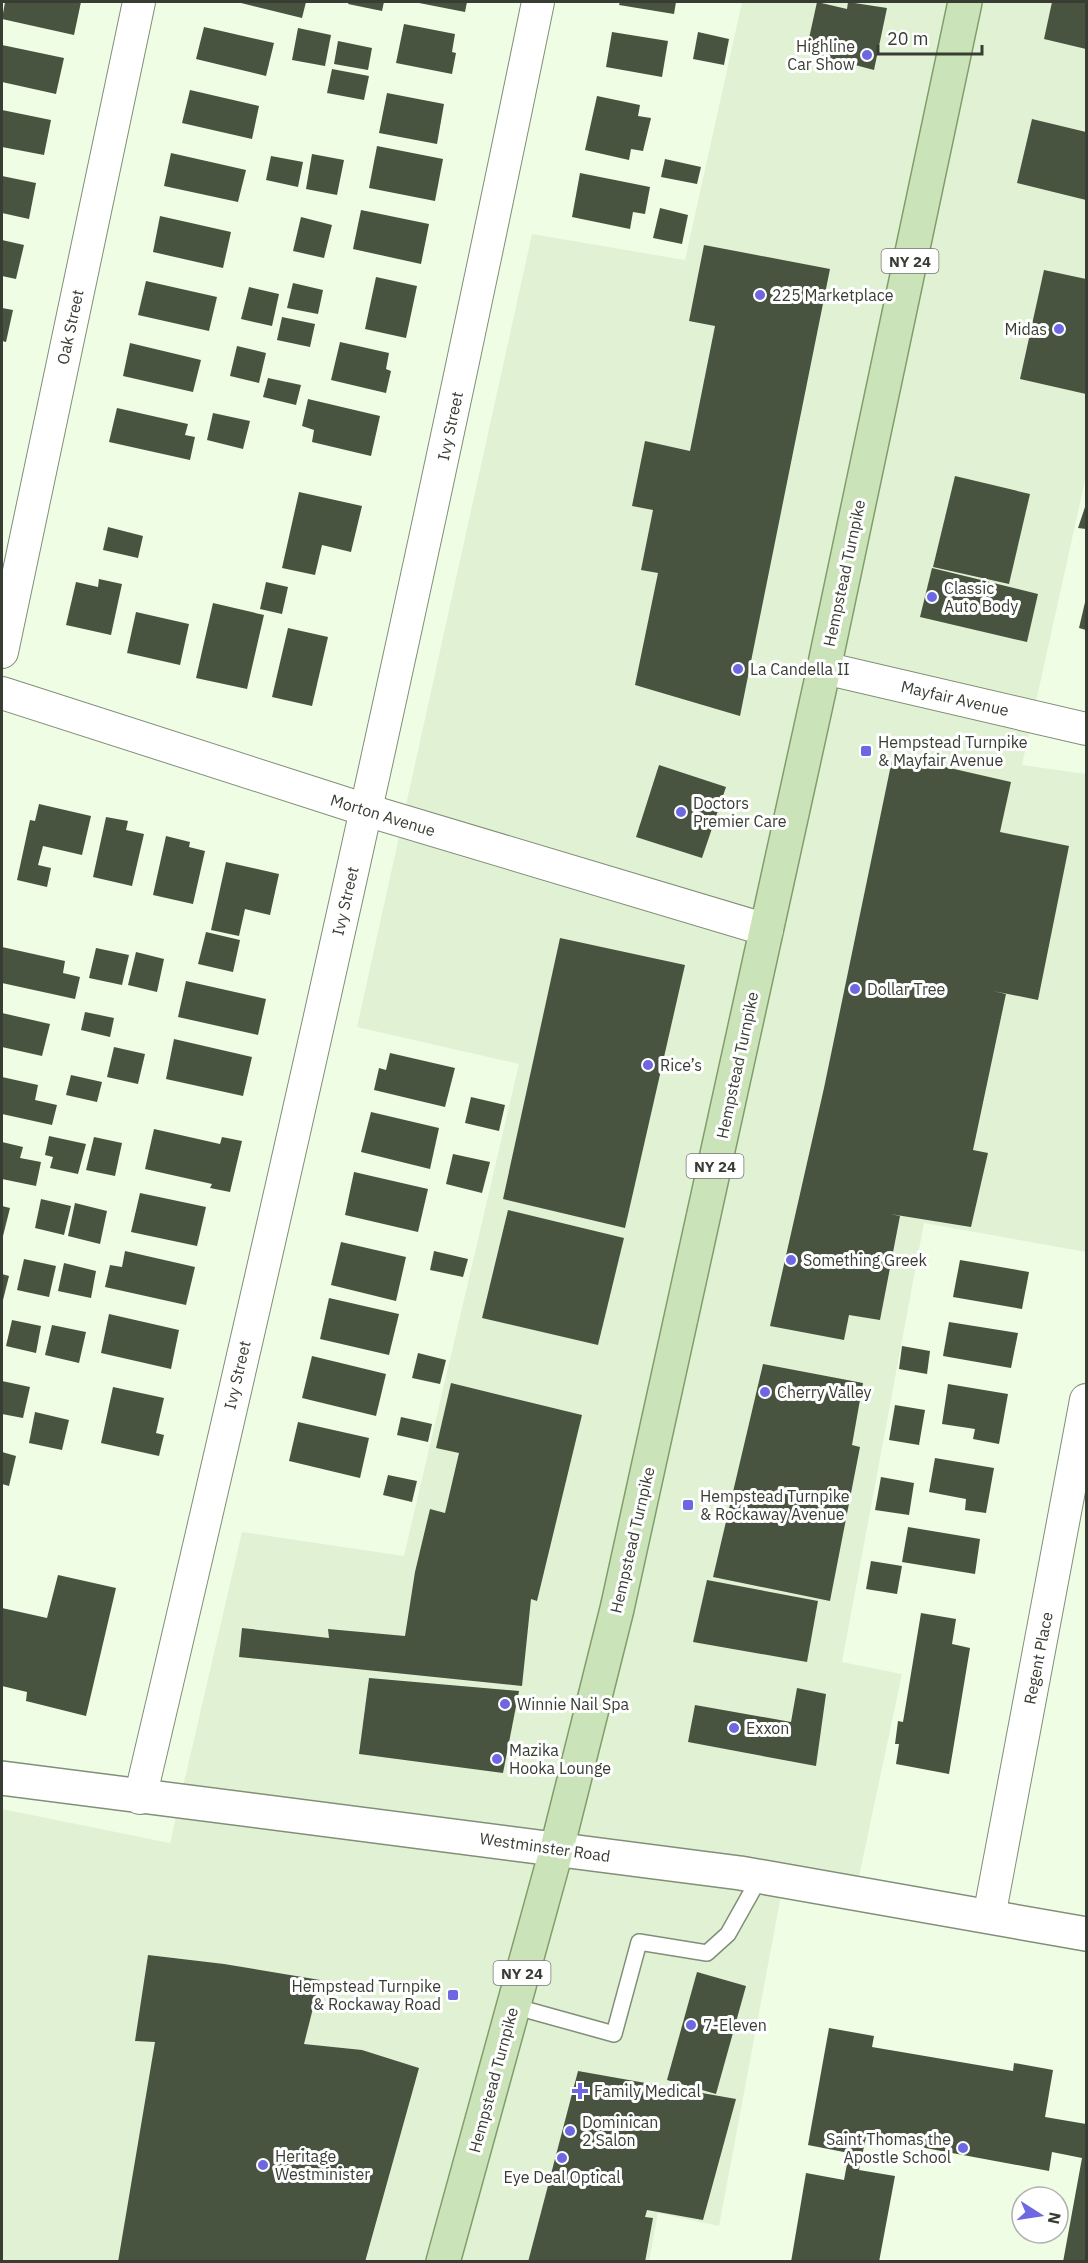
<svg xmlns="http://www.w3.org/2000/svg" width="1088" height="2263" viewBox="0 0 1088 2263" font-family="'IBM Plex Sans',sans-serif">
  <rect width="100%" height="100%" fill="#f0fde5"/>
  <polygon fill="#e1f2d4" points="742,2 1086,2 1086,476 1022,765 1086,774 1086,1252 924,1223 842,1662 902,1674 857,1886 785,1874 719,2226 658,2213 649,2261 2,2261 2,1809 170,1843 242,1532 404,1556 519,1064 357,1027 532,234 685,260"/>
  <g fill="#495440">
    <polygon points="5,2 81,2 74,35 2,19"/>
    <polygon points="237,2 306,2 302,18"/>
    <polygon points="349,2 384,2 382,11 348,4"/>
    <polygon points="414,2 467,2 465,12"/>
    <polygon points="620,2 676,2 674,14 619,5"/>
    <polygon points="817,2 847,9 848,2 887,8 874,70 806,52"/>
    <polygon points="1052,2 1086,2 1086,49 1044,39"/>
    <polygon points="404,24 455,34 452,52 456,53 452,74 396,63"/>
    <polygon points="204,27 274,43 266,76 196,59"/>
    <polygon points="298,28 331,35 325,66 292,60"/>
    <polygon points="612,32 668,41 662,77 606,67"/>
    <polygon points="698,32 729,39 724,65 693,59"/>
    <polygon points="338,41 372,48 368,70 334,64"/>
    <polygon points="2,45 64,58 56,94 2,82"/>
    <polygon points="332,69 369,76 364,100 327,93"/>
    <polygon points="190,90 259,106 252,139 182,123"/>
    <polygon points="387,93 444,104 437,144 379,133"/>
    <polygon points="597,96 640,105 638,116 651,118 643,151 631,149 629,160 585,150"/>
    <polygon points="2,110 51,120 44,155 2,147"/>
    <polygon points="1032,119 1086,132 1086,200 1017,183"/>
    <polygon points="377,146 443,159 435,201 369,188"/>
    <polygon points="171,153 246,170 238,202 164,186"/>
    <polygon points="312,154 344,160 337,195 306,189"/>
    <polygon points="271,156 303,162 298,187 266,180"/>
    <polygon points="665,159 701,167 697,184 661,177"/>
    <polygon points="580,173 650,187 645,214 633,212 630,229 572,217"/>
    <polygon points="2,176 36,183 29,219 2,213"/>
    <polygon points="660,208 688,215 682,244 653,238"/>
    <polygon points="361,210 429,224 421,264 353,249"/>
    <polygon points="160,216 231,232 223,268 153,252"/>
    <polygon points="301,217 332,225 324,258 293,251"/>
    <polygon points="2,240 24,245 16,279 2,276"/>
    <polygon points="704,245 830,269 740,716 635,685 658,573 641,570 653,510 632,506 645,441 690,451 715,326 689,321"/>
    <polygon points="1044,270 1086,279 1086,394 1020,379"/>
    <polygon points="376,277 417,286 406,338 365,329"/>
    <polygon points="146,281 217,297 209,331 138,315"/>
    <polygon points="293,283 323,290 318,314 287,308"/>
    <polygon points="249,287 279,294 272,326 241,319"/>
    <polygon points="2,308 13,310 6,342 2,341"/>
    <polygon points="282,317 315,324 310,347 277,340"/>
    <polygon points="340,342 389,353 386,369 391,371 386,393 331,380"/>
    <polygon points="130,343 201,360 193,392 123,376"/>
    <polygon points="237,346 266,353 259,383 230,376"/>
    <polygon points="268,378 301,385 296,405 263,397"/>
    <polygon points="308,399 380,416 371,456 312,442 314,430 302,426"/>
    <polygon points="117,408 188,424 185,435 195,437 190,460 109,442"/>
    <polygon points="213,413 250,421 243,449 207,440"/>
    <polygon points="955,476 1030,494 1009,584 933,567"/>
    <polygon points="299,492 362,506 351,552 322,545 315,575 282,568"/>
    <polygon points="1086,504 1086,529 1078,528"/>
    <polygon points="108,527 143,536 138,558 103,550"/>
    <polygon points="932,568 1038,594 1027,642 920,617"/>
    <polygon points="99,579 122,584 111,635 66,625 76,582 98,587"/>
    <polygon points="266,582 288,587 282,614 260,609"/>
    <polygon points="1086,598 1086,630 1079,628"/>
    <polygon points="213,603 264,615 247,689 196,678"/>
    <polygon points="136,612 189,624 180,665 127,653"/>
    <polygon points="288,628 328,637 312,706 272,697"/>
    <polygon points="893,755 1011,782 1000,832 1069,846 1038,1000 993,991 1006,994 973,1150 988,1153 971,1227 890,1214 900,1216 880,1320 849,1315 844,1340 770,1326 824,1088"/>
    <polygon points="659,765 726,787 702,858 636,837"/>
    <polygon points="39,804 91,816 82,855 43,846 38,865 51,868 47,887 17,880 30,820 35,821"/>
    <polygon points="106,817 128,821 126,830 144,834 132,886 93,877"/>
    <polygon points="166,836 190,842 189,847 205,851 193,904 153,895"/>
    <polygon points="226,862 279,874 270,915 245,909 239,936 211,930"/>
    <polygon points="206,932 240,940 233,972 198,964"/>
    <polygon points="560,938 685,965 625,1228 503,1199"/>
    <polygon points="2,947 65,961 63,973 80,977 75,999 2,983"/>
    <polygon points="96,948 129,955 122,985 89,978"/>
    <polygon points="136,952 164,959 157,992 128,985"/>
    <polygon points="186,981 266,999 258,1035 178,1017"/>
    <polygon points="85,1012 114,1018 110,1037 81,1030"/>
    <polygon points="2,1013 50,1024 42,1056 2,1047"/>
    <polygon points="174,1039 252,1057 243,1096 166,1079"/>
    <polygon points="114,1047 145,1054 138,1084 107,1077"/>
    <polygon points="390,1053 455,1068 445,1107 374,1090 379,1068 386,1070"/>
    <polygon points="71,1075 102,1082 97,1102 66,1095"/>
    <polygon points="2,1077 38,1085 35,1100 57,1105 52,1125 2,1114"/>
    <polygon points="471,1097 505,1105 499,1131 465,1123"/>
    <polygon points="371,1112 439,1128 430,1169 361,1152"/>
    <polygon points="154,1129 220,1144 222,1137 242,1141 230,1192 210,1188 212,1184 145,1169"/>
    <polygon points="49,1136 86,1144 78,1174 50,1168 53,1157 45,1155"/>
    <polygon points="94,1137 122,1143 115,1176 86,1170"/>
    <polygon points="2,1142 23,1147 20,1158 41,1162 36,1186 2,1179"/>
    <polygon points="453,1154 490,1162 482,1193 446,1184"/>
    <polygon points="354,1172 428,1189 418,1232 345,1215"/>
    <polygon points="140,1193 206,1207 197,1246 131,1232"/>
    <polygon points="41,1199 71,1206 64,1235 35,1228"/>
    <polygon points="75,1203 107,1211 100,1244 68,1236"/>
    <polygon points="2,1206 10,1208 2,1240"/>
    <polygon points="508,1210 624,1238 598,1345 482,1318"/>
    <polygon points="341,1242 406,1257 396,1301 331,1285"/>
    <polygon points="125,1251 195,1267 186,1305 105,1287 110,1265 122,1267"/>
    <polygon points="434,1251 468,1259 463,1277 430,1270"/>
    <polygon points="24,1259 56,1266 49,1297 17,1290"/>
    <polygon points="960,1260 1029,1272 1022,1309 953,1297"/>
    <polygon points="64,1263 96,1271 91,1298 58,1291"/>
    <polygon points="2,1274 9,1276 2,1304"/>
    <polygon points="329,1298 399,1314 389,1355 320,1339"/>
    <polygon points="109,1314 179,1330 171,1369 101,1353"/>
    <polygon points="12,1320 41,1326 36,1353 6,1346"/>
    <polygon points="949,1322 1018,1333 1011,1368 943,1356"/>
    <polygon points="52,1325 86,1332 79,1363 45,1355"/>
    <polygon points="902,1346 930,1351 927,1374 899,1369"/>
    <polygon points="418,1353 446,1360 440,1384 412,1378"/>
    <polygon points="312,1356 386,1374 376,1416 302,1398"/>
    <polygon points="763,1364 863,1383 852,1445 860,1447 830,1601 713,1577"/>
    <polygon points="2,1381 30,1387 23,1418 2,1414"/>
    <polygon points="451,1383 582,1415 537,1601 531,1599 522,1686 239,1657 242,1628 329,1638 328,1629 405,1636 415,1572 430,1509 445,1513 459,1453 436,1448"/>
    <polygon points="948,1384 1008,1394 999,1444 973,1439 975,1429 942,1424"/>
    <polygon points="113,1387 164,1398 156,1433 164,1435 159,1456 101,1443"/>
    <polygon points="895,1405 925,1410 919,1445 889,1440"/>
    <polygon points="35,1412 69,1420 62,1450 29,1443"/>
    <polygon points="401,1417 432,1424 428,1442 397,1435"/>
    <polygon points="298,1422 369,1438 360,1478 289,1461"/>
    <polygon points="2,1452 16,1456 9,1486 2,1484"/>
    <polygon points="935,1458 994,1468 986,1513 965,1510 966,1499 929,1492"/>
    <polygon points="388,1475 417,1481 412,1502 383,1495"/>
    <polygon points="881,1477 914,1483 909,1515 875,1510"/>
    <polygon points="908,1527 980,1539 975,1574 902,1562"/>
    <polygon points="871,1561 902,1566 897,1594 866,1589"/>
    <polygon points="58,1575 116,1588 86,1716 26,1701 27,1692 2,1686 2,1608 47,1618"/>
    <polygon points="707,1580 818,1601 807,1662 693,1642"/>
    <polygon points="921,1613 956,1619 952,1644 970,1648 949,1774 896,1764 899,1744 895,1744 898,1721 903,1722"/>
    <polygon points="369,1678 519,1691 503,1773 359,1754"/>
    <polygon points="797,1688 826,1694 816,1766 688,1742 695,1705 791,1722"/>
    <polygon points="148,1955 224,1964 320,1980 304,2044 362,2050 419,2068 365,2262 118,2262 155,2042 135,2041"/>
    <polygon points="697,1972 746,1986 716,2094 667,2080"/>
    <polygon points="829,2028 874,2036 872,2047 1013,2071 1014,2063 1053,2070 1045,2117 1086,2124 1086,2262 1063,2262 1082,2158 1052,2152 1049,2171 866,2137 859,2170 895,2176 879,2262 791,2262 806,2173 844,2180 849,2153 808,2145"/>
    <polygon points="578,2071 736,2099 703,2220 647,2210 645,2217 653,2218 645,2262 528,2262"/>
  </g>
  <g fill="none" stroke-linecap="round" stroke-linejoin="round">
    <defs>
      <polyline id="service" points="513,2006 614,2034 639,1942 707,1953 728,1934 760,1877"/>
      <g id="minor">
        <polyline points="2,652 139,2"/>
        <polyline points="824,668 1086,729"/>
        <polyline points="2,693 366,810 767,930"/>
        <path d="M140 1798C281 1201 415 602 538 2"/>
        <polyline points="989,1917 1086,1400"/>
      </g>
      <polyline id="secondary" points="2,1778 740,1873 1086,1934"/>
      <polyline id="primary" points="443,2262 557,1848 617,1609 824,668 965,2"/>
    </defs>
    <use href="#service" stroke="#818e78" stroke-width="18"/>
    <use href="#minor" stroke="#818e78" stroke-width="34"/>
    <use href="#secondary" stroke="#818e78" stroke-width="36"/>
    <use href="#primary" stroke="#819d6b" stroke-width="36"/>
    <use href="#service" stroke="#fff" stroke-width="15"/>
    <use href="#minor" stroke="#fff" stroke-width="32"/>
    <use href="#secondary" stroke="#fff" stroke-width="33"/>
    <use href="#primary" stroke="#cbe3b8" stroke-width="33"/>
  </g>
  <g fill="#6d67e1" stroke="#fff" stroke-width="2">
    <circle cx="867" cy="55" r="6"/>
    <circle cx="760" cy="295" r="6"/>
    <circle cx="1059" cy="329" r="6"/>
    <circle cx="932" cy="597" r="6"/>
    <circle cx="738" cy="669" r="6"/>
    <rect x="860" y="745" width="12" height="12" rx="3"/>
    <circle cx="681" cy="812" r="6"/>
    <circle cx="855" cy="989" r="6"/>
    <circle cx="648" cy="1065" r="6"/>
    <circle cx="791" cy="1260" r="6"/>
    <circle cx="765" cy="1392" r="6"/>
    <rect x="682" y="1499" width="12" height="12" rx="3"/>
    <circle cx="505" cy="1704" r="6"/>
    <circle cx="734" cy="1728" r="6"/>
    <circle cx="497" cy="1759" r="6"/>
    <rect x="447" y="1989" width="12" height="12" rx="3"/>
    <circle cx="691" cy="2025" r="6"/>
    <path d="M577 2082h6v6h6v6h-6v6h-6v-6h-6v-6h6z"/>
    <circle cx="570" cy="2131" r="6"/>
    <circle cx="963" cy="2148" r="6"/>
    <circle cx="562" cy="2158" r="6"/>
    <circle cx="263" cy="2165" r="6"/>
  </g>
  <g text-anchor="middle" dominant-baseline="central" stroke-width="6" stroke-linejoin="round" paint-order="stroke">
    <g fill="#fff" stroke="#747771" stroke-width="1.5">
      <rect x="881.5" y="249" width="57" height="24" rx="4.5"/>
      <rect x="686.5" y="1154" width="57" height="24" rx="4.5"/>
      <rect x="493.5" y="1961" width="57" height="24" rx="4.5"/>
    </g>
    <g font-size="15" font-weight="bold" fill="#383d34">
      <text x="910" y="261">NY 24</text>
      <text x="715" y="1166">NY 24</text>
      <text x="522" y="1973">NY 24</text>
    </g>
    <g font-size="16" fill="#383d34" stroke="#fff" text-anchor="start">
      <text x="855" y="46" text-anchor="end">Highline<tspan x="855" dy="18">Car Show</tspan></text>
      <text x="772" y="295">225 Marketplace</text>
      <text x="1047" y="329" text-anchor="end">Midas</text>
      <text x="944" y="588">Classic<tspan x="944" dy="18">Auto Body</tspan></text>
      <text x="750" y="669">La Candella II</text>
      <text x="878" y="742">Hempstead Turnpike<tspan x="878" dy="18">&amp; Mayfair Avenue</tspan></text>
      <text x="693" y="803">Doctors<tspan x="693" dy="18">Premier Care</tspan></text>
      <text x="867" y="989">Dollar Tree</text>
      <text x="660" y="1065">Rice’s</text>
      <text x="803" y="1260">Something Greek</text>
      <text x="777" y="1392">Cherry Valley</text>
      <text x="700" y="1496">Hempstead Turnpike<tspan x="700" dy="18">&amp; Rockaway Avenue</tspan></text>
      <text x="517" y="1704">Winnie Nail Spa</text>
      <text x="746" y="1728">Exxon</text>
      <text x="509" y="1750">Mazika<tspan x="509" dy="18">Hooka Lounge</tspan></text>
      <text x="441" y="1986" text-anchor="end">Hempstead Turnpike<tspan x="441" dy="18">&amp; Rockaway Road</tspan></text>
      <text x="703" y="2025">7-Eleven</text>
      <text x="594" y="2091">Family Medical</text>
      <text x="582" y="2122">Dominican<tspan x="582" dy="18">2 Salon</tspan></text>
      <text x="951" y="2139" text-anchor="end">Saint Thomas the<tspan x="951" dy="18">Apostle School</tspan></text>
      <text x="275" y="2156">Heritage<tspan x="275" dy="18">Westminister</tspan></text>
      <text x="562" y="2177" text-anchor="middle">Eye Deal Optical</text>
    </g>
    <g font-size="16" fill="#383d34" stroke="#fff">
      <text transform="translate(70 327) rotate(-78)">Oak Street</text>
      <text transform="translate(450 426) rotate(-78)">Ivy Street</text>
      <text transform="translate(844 573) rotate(-78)">Hempstead Turnpike</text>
      <text transform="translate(955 698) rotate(13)">Mayfair Avenue</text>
      <text transform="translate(383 815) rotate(17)">Morton Avenue</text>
      <text transform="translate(345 901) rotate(-77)">Ivy Street</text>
      <text transform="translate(737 1065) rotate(-78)">Hempstead Turnpike</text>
      <text transform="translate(237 1375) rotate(-77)">Ivy Street</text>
      <text transform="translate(632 1540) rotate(-77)">Hempstead Turnpike</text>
      <text transform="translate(1038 1658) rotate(-79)">Regent Place</text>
      <text transform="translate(545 1847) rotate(8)">Westminster Road</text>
      <text transform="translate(493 2080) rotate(-75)">Hempstead Turnpike</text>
    </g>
  </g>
  <rect width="1088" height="2263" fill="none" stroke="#383d34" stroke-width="6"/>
  <g transform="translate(1040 2215) rotate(102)"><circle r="28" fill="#ffffff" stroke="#afb1ae" stroke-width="1.5"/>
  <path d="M0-4.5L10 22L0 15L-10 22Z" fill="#6d67e1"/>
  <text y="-9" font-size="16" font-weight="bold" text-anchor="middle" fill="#383d34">N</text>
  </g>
  <path d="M878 45v9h104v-9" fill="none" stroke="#383d34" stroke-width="3"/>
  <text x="887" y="45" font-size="18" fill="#383d34" stroke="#ffffff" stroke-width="4.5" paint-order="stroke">20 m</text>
</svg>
